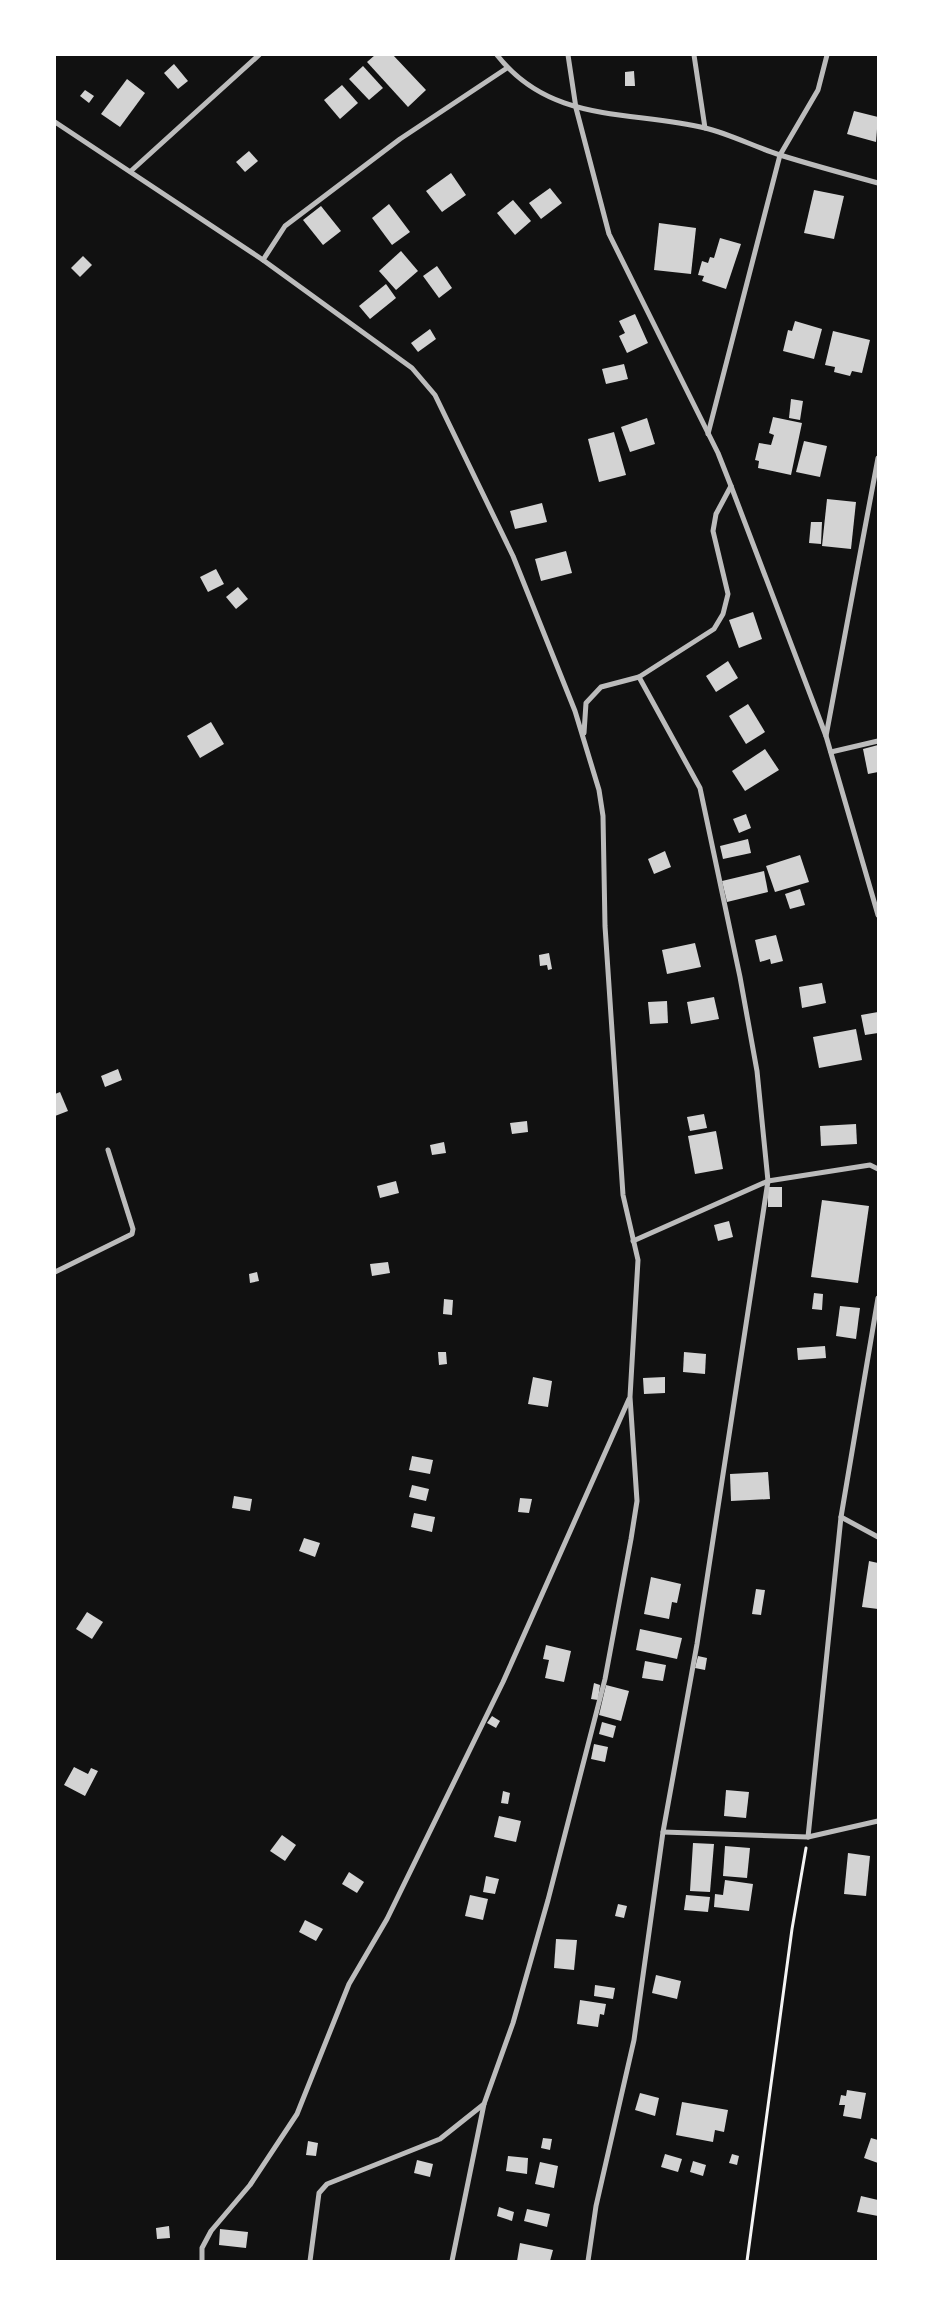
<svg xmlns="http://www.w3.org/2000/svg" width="933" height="2316" viewBox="0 0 933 2316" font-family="'PT Sans',sans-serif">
  <rect width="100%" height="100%" fill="#111"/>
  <g fill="#d3d3d3">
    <polygon points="375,55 393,55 426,90 408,107 367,62"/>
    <polygon points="174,64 188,81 178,89 164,73"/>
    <polygon points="363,66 383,88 369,100 349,79"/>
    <polygon points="634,71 635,86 625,86 625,72"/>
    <polygon points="127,79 145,93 120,127 101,114"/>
    <polygon points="342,85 358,103 340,119 324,100"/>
    <polygon points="85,90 94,96 89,103 80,96"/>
    <polygon points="854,111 878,117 876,142 847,134"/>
    <polygon points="249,151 258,161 245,172 236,162"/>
    <polygon points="451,173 466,195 442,212 426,191"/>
    <polygon points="550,188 562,203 541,219 529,203"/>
    <polygon points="814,190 844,196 834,239 804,233"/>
    <polygon points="513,200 531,221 515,235 497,213"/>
    <polygon points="389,204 410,232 392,245 372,218"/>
    <polygon points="321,206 341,231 323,245 303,220"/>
    <polygon points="659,223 696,228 691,274 654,270"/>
    <polygon points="720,238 741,244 726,289 702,281 704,276 698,275 702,261 708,263 710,257 714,258"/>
    <polygon points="401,251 418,271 396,290 379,271"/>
    <polygon points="83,256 92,265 80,277 71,268"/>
    <polygon points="437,266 452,288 439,298 423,276"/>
    <polygon points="386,284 396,298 370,319 359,306"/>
    <polygon points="635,314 648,343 627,353 619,336 625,333 619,321"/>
    <polygon points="795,321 822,329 814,359 783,351 788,330 792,331"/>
    <polygon points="430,329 436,339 418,352 411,343"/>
    <polygon points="833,331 870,340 862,373 852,371 850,376 834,372 835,367 825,365"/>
    <polygon points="624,364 628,379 606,384 602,369"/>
    <polygon points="791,399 803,401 800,420 789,418"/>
    <polygon points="773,417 802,423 791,475 758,468 759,461 755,460 759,443 771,445 774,435 769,433"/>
    <polygon points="647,418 655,444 630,452 621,427"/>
    <polygon points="614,432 626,475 599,482 588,439"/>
    <polygon points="804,441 827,446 820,477 796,472"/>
    <polygon points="827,499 856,502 851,549 822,546"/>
    <polygon points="542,503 547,522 515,529 510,511"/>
    <polygon points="811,522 822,522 821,544 809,543"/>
    <polygon points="566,551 572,573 541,581 535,559"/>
    <polygon points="216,569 224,584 208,592 200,577"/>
    <polygon points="238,587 248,599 236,609 226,597"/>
    <polygon points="753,612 762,639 739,648 729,620"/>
    <polygon points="728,661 738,678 716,692 706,676"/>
    <polygon points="748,704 765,732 746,744 729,716"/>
    <polygon points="211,722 224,744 200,758 187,736"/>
    <polygon points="878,745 878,772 868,774 863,749"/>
    <polygon points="765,749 779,770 745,791 732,771"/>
    <polygon points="746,814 751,828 739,833 733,819"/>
    <polygon points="748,839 751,853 723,859 720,846"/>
    <polygon points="665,851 671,867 654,874 648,859"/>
    <polygon points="800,855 809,882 775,892 766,866"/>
    <polygon points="764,871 768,892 727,902 722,881"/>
    <polygon points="800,889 805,905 790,909 785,894"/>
    <polygon points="776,935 783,961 771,964 770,959 760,962 755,940"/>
    <polygon points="695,943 701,967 667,974 662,950"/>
    <polygon points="549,953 552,969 548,970 547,965 540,966 539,955"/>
    <polygon points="822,983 826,1003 802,1008 799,987"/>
    <polygon points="714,997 719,1019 691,1024 687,1002"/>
    <polygon points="667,1001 668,1023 650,1024 648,1002"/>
    <polygon points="878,1012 878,1033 865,1035 861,1015"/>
    <polygon points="856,1029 862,1060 819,1068 813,1037"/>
    <polygon points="118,1069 122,1080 105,1087 101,1076"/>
    <polygon points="60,1092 68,1111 55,1116 55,1094"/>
    <polygon points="704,1114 707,1128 690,1131 687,1117"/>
    <polygon points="527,1121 528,1132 512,1134 510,1123"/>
    <polygon points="856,1124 857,1144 821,1146 820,1126"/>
    <polygon points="716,1131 723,1169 695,1174 688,1136"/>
    <polygon points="444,1142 446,1153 432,1155 430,1145"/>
    <polygon points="396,1181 399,1193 380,1198 377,1186"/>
    <rect x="768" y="1187" width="14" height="20"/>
    <polygon points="822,1200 869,1206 858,1283 811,1277"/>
    <polygon points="729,1221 733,1237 718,1241 714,1225"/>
    <polygon points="388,1262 390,1273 372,1276 370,1264"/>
    <polygon points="257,1272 259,1281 250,1283 249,1274"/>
    <polygon points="814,1293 823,1294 822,1310 812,1309"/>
    <polygon points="444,1299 453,1300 452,1315 443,1314"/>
    <polygon points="840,1306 860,1308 856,1339 836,1336"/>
    <polygon points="825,1346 826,1358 798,1360 797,1348"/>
    <polygon points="438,1352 446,1352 447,1364 439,1365"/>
    <polygon points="684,1352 706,1354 705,1374 683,1372"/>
    <polygon points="533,1377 552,1381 548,1407 528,1404"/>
    <polygon points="665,1377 665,1393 644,1394 643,1378"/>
    <polygon points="412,1456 433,1460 430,1474 409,1470"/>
    <polygon points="768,1472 770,1499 731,1501 730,1474"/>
    <polygon points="412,1485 429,1489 426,1501 409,1497"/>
    <polygon points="234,1496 252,1499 250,1511 232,1508"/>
    <polygon points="520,1498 532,1499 529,1513 518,1512"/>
    <polygon points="414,1513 435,1517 432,1532 411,1527"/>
    <polygon points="304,1538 320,1543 315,1557 299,1551"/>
    <polygon points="869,1561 878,1563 878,1609 862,1607"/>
    <polygon points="651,1577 681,1584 677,1603 672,1602 669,1619 644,1614"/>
    <polygon points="756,1589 765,1590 761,1615 752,1614"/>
    <polygon points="87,1612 103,1622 92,1639 76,1629"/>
    <polygon points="640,1629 682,1638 677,1659 636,1650"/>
    <polygon points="546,1645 571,1651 564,1682 545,1678 549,1660 543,1659"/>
    <polygon points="698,1656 707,1658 705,1670 695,1668"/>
    <polygon points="645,1661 666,1665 663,1681 642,1678"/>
    <polygon points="594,1683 600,1685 598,1700 591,1699"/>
    <polygon points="606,1685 629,1691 621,1721 599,1715"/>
    <polygon points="492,1716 500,1721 496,1728 487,1723"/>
    <polygon points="602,1722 616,1726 613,1738 599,1734"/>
    <polygon points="594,1744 608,1747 605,1762 591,1759"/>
    <polygon points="74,1767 88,1774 91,1768 98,1771 85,1796 64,1785"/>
    <polygon points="726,1790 749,1792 746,1818 724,1816"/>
    <polygon points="503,1791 510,1793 508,1804 501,1803"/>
    <polygon points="499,1816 521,1821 516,1842 494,1837"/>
    <polygon points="282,1835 296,1845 285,1861 270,1851"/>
    <polygon points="693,1843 714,1844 710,1892 690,1891"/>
    <polygon points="725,1846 750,1848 747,1878 723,1876"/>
    <polygon points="848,1853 870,1856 866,1896 844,1894"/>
    <polygon points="349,1872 364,1882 357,1893 342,1884"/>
    <polygon points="486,1876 499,1879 495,1894 483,1892"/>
    <polygon points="725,1880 753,1884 749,1911 714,1907 715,1894 723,1895"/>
    <polygon points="470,1895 488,1899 483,1920 465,1916"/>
    <polygon points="686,1895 710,1897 708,1912 684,1910"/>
    <polygon points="618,1904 627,1906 624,1918 615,1916"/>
    <polygon points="305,1920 323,1929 316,1941 299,1932"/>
    <polygon points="556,1939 577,1940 574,1970 554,1968"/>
    <polygon points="656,1975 681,1981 677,1999 652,1993"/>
    <polygon points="595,1985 615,1988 613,1999 594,1996"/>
    <polygon points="580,2000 606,2004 604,2015 600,2014 598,2027 577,2024"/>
    <polygon points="847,2090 866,2093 861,2119 843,2116 845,2105 839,2105 841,2095 846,2096"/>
    <polygon points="640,2093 659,2098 655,2116 635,2110"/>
    <polygon points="682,2102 728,2110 724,2132 715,2130 713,2142 676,2135"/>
    <polygon points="543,2138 552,2139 550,2150 541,2148"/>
    <polygon points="871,2138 878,2140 878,2163 864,2158"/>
    <polygon points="308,2141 318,2143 316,2156 306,2155"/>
    <polygon points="665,2154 682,2159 678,2172 661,2167"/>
    <polygon points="732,2154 739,2156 737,2165 729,2163"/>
    <polygon points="508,2156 528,2158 527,2174 506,2171"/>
    <polygon points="417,2160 433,2164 430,2177 414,2173"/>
    <polygon points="693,2161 706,2165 703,2176 690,2172"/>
    <polygon points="540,2162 558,2166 554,2188 535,2184"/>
    <polygon points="861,2196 878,2200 878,2216 857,2212"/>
    <polygon points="499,2207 514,2212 512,2221 497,2216"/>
    <polygon points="527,2209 550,2214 547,2227 524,2221"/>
    <polygon points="169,2226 170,2238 157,2239 156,2228"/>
    <polygon points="220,2229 248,2232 246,2248 219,2245"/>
    <polygon points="520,2243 553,2250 550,2261 517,2261"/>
  </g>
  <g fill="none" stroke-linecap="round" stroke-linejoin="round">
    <polyline stroke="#f5f5f5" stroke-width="3" points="747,2261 792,1929 806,1848"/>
    <g stroke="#bcbcbc" stroke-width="5">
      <path d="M497 55C551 124 629 110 705 128 730 134 755 147 780 155 812 165 845 174 878 183"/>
      <polyline points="568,55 576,108 609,234 718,453 731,486 826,736 878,915"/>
      <polyline points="694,55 705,128"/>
      <polyline points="55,122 263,260 412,368 435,395 513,556 575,711 599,790 603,816 605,926 623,1195 638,1260 630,1397 637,1501 631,1539 605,1679 548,1900 513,2023 484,2104 452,2261"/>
      <polyline points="131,171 259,55"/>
      <polyline points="263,260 285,226 400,139 507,68"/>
      <polyline points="708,434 780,155 818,90 827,55"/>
      <polyline points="584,733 586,703 601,687 639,677 714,629 723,614 728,594 713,531 716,514 731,486"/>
      <polyline points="826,736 878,458"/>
      <polyline points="831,752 878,741"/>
      <polyline points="633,1241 768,1181 870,1165 878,1169"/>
      <polyline points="55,1272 132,1234 133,1229 108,1150"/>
      <polyline points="841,1517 878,1537"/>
      <polyline points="663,1832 808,1837 878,1821"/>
      <polyline points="808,1837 841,1517 878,1298"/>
      <polyline points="202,2261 202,2248 211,2231 250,2185 297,2114 349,1984 387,1919 503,1682 629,1399"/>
      <polyline points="310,2261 319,2193 327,2184 440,2139 484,2104"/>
      <polyline points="588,2261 596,2206 634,2040 663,1832 697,1644 768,1181 757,1071 740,977 700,788 639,677"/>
    </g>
  </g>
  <rect width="933" height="2316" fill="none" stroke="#ffffff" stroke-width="112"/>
</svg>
